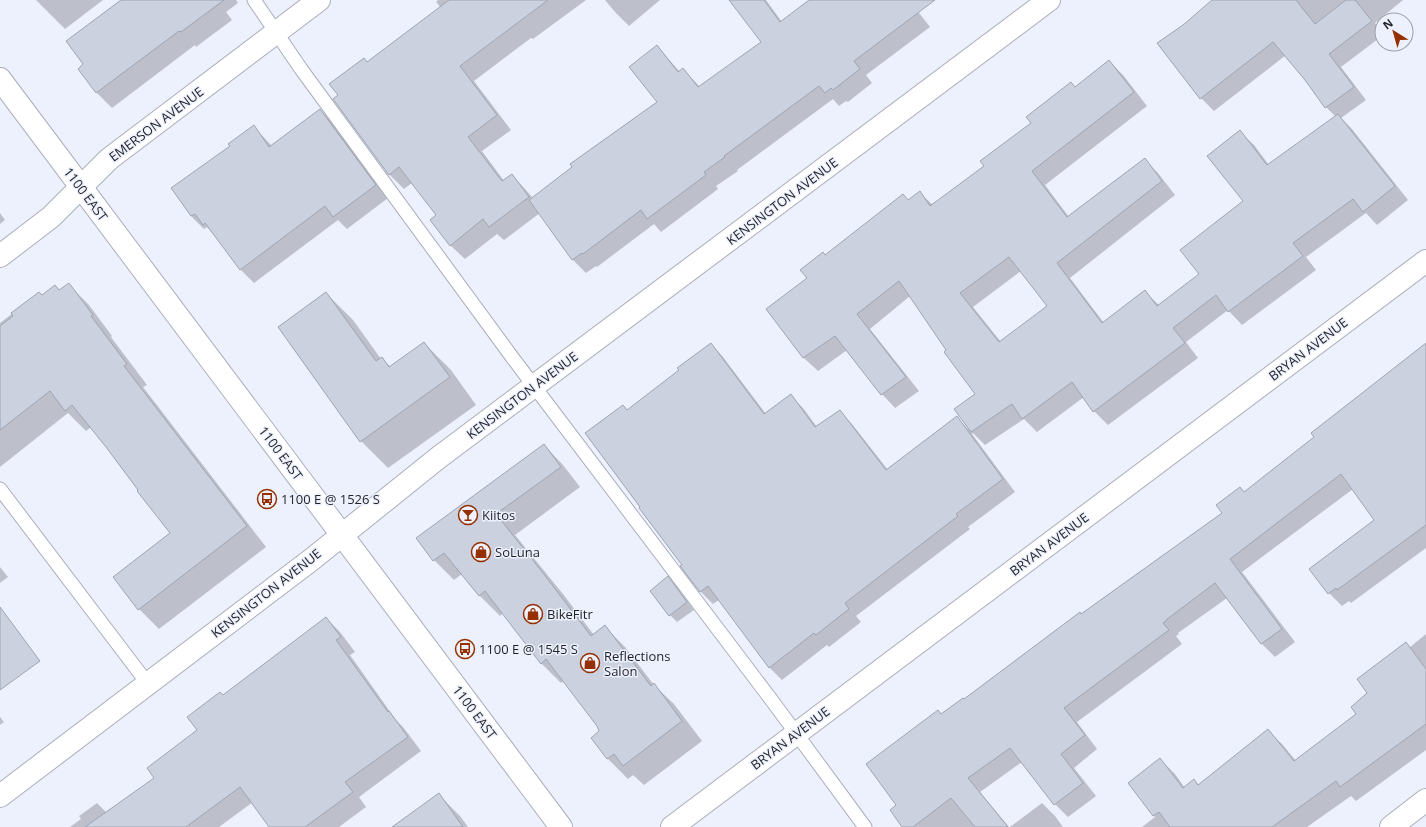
<svg xmlns="http://www.w3.org/2000/svg" width="1426" height="827" viewBox="0 0 1426 827" font-family="'Open Sans',sans-serif">
  <rect width="100%" height="100%" fill="#edf1fd"/>
  <g fill="#0003" fill-rule="evenodd">
    <polygon points="36,0 103,0 65,29"/>
    <polygon points="123,0 236,0 238,3 226,12 232,20 196,47 195,45 112,108 97,93 79,69 85,65"/>
    <polygon points="438,0 586,0 533,39 531,38 474,81 511,130 482,151 504,181 512,175 526,190 533,198 659,103 657,46 680,72 683,69 700,87 762,42 730,0 766,0 782,22 811,0 909,0 930,27 866,75 872,83 848,102 846,101 839,106 833,99 737,170 738,171 716,186 718,189 661,232 654,224 597,267 596,266 586,273 573,260 540,213 504,240 497,234 465,259 450,245 437,216 412,183 404,189 389,174 339,95 367,63 441,8 436,2"/>
    <polygon points="605,0 660,0 629,26 615,12"/>
    <path d="M1214 0H1403L1375 23 1382 32V36L1341 67 1366 100 1341 118 1352 129 1408 200 1377 225 1366 213 1306 257 1316 270 1242 325 1228 310 1186 342 1198 358 1108 425 1094 411 1084 397 1037 432 1024 419 985 445 973 433 972 434 1015 492 968 527 970 529 856 616 861 622 829 647 827 645 782 680 769 667 719 600 713 604 701 592 682 566 683 565 642 507 623 406 628 411 681 371 711 344 723 357 766 414 791 396 803 408 817 427 839 411 852 424 888 470 957 418 968 429 977 394 910 296 870 329 919 391 895 408 882 394 847 350 818 371 804 358 767 309 808 278 825 256 920 193 933 205 985 166 1032 123 1071 83 1076 88 1109 61 1123 75 1147 106 1045 185 1069 217 1145 160 1158 173 1175 195 1070 278 1104 323 1145 292 1159 305 1201 274 1244 202 1240 132 1254 145 1269 165 1336 117 1326 107 1286 55 1214 111 1201 98 1158 43 1184 26ZM1021 271 1048 306 1001 342 973 307Z"/>
    <polygon points="320,110 333,123 388,198 347,229 338,220 254,283 241,270 216,237 207,227 204,229 191,216 231,147 254,127 272,146"/>
    <polygon points="0,213 5,220 0,224"/>
    <polygon points="69,285 89,305 112,336 111,337 147,385 143,387 266,547 159,629 139,609 172,533 91,427 86,431 68,413 0,467 0,323 39,293 42,296 60,291"/>
    <polygon points="326,293 353,320 381,359 382,359 391,367 424,343 451,370 476,405 388,468 361,441 279,327"/>
    <polygon points="1426,345 1426,548 1351,603 1349,601 1342,606 1329,593 1376,520 1353,489 1242,572 1295,642 1275,657 1262,644 1227,598 1178,633 1179,634 1176,636 1182,644 1077,722 1097,749 1074,768 1096,796 1068,817 1055,804 1022,762 980,792 1009,827 904,827 898,806 938,711 942,715 964,700 1224,514 1244,493 1315,437"/>
    <polygon points="544,445 563,465 580,487 515,535 563,594 594,635 605,627 625,647 654,685 674,704 702,741 644,785 633,775 628,779 608,759 592,738 601,732 598,726 564,681 561,683 541,663 503,613 500,616 480,596 462,574 454,580 434,560"/>
    <polygon points="0,567 8,577 0,583"/>
    <polygon points="668,577 675,585 694,610 677,622 670,615"/>
    <polygon points="326,618 340,632 355,652 350,655 396,720 403,727 421,751 359,797 366,807 339,827 271,827 253,802 219,827 70,827 81,819 79,816 97,803 107,813 156,778 198,730 224,696"/>
    <polygon points="1426,634 1426,750 1356,801 1351,796 1307,827 1142,827 1155,817 1129,783 1160,759 1175,774 1185,788 1194,781 1199,785 1268,731 1283,745 1296,761 1358,715 1369,693 1410,647"/>
    <polygon points="0,717 4,722 0,725"/>
    <polygon points="439,795 460,816 468,827 394,827"/>
    <polygon points="1042,803 1055,816 1063,827 1010,827"/>
  </g>
  <g fill="#cbd1df" stroke="#9fa4b2" fill-rule="evenodd">
    <polygon points="121,0 224,0 181,32 179,31 96,93 78,69 83,64 66,41"/>
    <polygon points="449,0 548,0 460,66 497,115 468,137 502,181 512,174 529,197 489,227 483,219 450,246 430,220 436,215 399,167 389,175 333,99 338,95 329,84 364,58 367,62"/>
    <polygon points="729,0 764,0 780,22 809,0 935,0 854,61 860,69 833,90 831,88 825,93 819,86 724,156 725,157 704,172 706,175 647,219 641,210 583,254 582,253 572,260 529,200 572,167 570,164 657,102 629,67 657,45 678,72 683,68 698,87 761,42"/>
    <polygon points="1212,0 1296,0 1315,24 1346,0 1355,0 1372,21 1329,54 1354,87 1325,108 1305,80 1273,42 1200,99 1157,43 1183,25"/>
    <path d="M1109 60 1134 92 1032 171 1067 217 1145 158 1162 181 1057 263 1102 323 1145 290 1157 306 1199 274 1180 250 1243 201 1207 156 1240 130 1267 165 1338 114 1395 186 1363 212 1353 199 1293 243 1303 256 1228 312 1216 295 1173 328 1185 343 1093 412 1072 382 1022 419 1012 404 971 432 954 409 975 394 944 352 946 350 899 281 857 314 906 377 881 395 835 336 803 358 766 309 807 278 800 270 823 252 825 255 903 194 908 200 920 191 930 206 984 166 980 161 1031 123 1026 117 1071 82 1075 87ZM1009 257 1047 306 999 342 960 293Z"/>
    <polygon points="320,109 376,185 333,217 325,206 240,270 205,223 203,225 195,214 191,216 171,188 230,146 228,144 254,125 269,147"/>
    <polygon points="69,283 93,315 91,316 127,364 124,366 247,526 138,610 113,577 170,533 137,491 138,490 106,447 72,405 65,411 50,391 0,430 0,326 13,316 11,313 39,292 42,295 55,285 59,290"/>
    <polygon points="326,292 376,361 382,357 389,367 424,342 450,377 360,442 278,327"/>
    <polygon points="711,343 764,414 791,394 815,427 840,410 886,470 957,416 1003,479 956,514 958,516 845,603 849,609 816,635 814,633 769,668 708,586 700,592 680,566 682,565 639,508 640,507 585,433 623,405 627,410 679,370 677,368"/>
    <polygon points="1426,343 1426,525 1337,590 1336,588 1328,594 1309,569 1374,520 1341,474 1230,559 1282,629 1261,644 1215,583 1166,620 1166,621 1163,623 1169,630 1064,708 1085,735 1061,754 1083,783 1054,805 1010,748 968,778 1008,827 975,827 951,798 913,827 902,827 890,810 896,805 866,764 938,710 941,714 963,698 964,699 1080,612 1081,614 1222,513 1216,505 1240,487 1244,492 1314,437 1311,433"/>
    <polygon points="544,444 561,467 496,514 543,573 591,636 605,625 651,686 654,683 682,721 623,766 614,754 607,759 591,738 599,731 597,726 546,659 541,664 485,591 479,596 444,553 433,561 416,538"/>
    <polygon points="668,576 687,602 669,616 650,591"/>
    <polygon points="0,607 40,661 0,690"/>
    <polygon points="326,617 341,637 336,640 388,712 389,711 408,737 345,782 353,792 305,827 269,827 240,787 186,827 85,827 154,778 147,768 197,730 187,717 220,692 223,695"/>
    <polygon points="1406,642 1426,669 1426,724 1340,787 1336,781 1272,827 1170,827 1159,812 1153,816 1128,783 1160,758 1183,788 1194,779 1198,785 1268,729 1294,761 1356,714 1351,707 1367,693 1357,679"/>
    <polygon points="439,793 463,827 392,827"/>
  </g>
  <g fill="none" stroke-linecap="round" stroke-linejoin="round">
    <defs>
      <g id="service">
        <polyline points="254,0 301,69 512,357 773,702 865,827"/>
        <polyline points="0,489 148,684"/>
      </g>
      <g id="minor">
        <polyline points="0,256 51,217 109,159 319,0"/>
        <polyline points="0,796 311,560 438,458 1049,0"/>
        <polyline points="672,827 1426,261"/>
        <polyline points="1391,827 1426,800"/>
      </g>
      <polyline id="tertiary" points="0,79 561,827"/>
    </defs>
    <use href="#service" stroke="#a9aebc" stroke-width="15"/>
    <use href="#minor" stroke="#a9aebc" stroke-width="24"/>
    <use href="#tertiary" stroke="#a9aebc" stroke-width="24"/>
    <use href="#service" stroke="#fff" stroke-width="13"/>
    <use href="#minor" stroke="#fff" stroke-width="22"/>
    <use href="#tertiary" stroke="#fff" stroke-width="22"/>
  </g>
  <defs>
    <symbol id="bus-ring" viewBox="-11 -11 22 22"><circle r="9.5" fill="#edf1fd" stroke="#953000" stroke-width="1.5"/><path d="M-5-6H5V4H4V6H2V4H-2V6H-4V4H-5ZM-3.5-4V0h7V-4ZM-3.5 1.2v1.5H-2V1.2ZM2 1.2v1.5H3.5V1.2Z" fill="#953000"/></symbol>
    <symbol id="bar-ring" viewBox="-11 -11 22 22"><circle r="9.5" fill="#edf1fd" stroke="#953000" stroke-width="1.5"/><path d="M-6-5H6L.8 .8V4.5H3.5V6h-7V4.5H-.8V.8Z" fill="#953000"/></symbol>
    <symbol id="shop-ring" viewBox="-11 -11 22 22"><circle r="9.5" fill="#edf1fd" stroke="#953000" stroke-width="1.5"/><path d="M-5-2.5h2.3a2.7 3.5 0 0 1 5.4 0H5L5.5 6h-11ZM-1.5-2.5h3a1.5 2.3 0 0 0-3 0Z" fill="#953000"/></symbol>
  </defs>
  <g fill-rule="evenodd">
    <use href="#bus-ring" x="256" y="488" width="22" height="22"/>
    <use href="#bar-ring" x="457" y="504" width="22" height="22"/>
    <use href="#shop-ring" x="470" y="541" width="22" height="22"/>
    <use href="#shop-ring" x="522" y="603" width="22" height="22"/>
    <use href="#bus-ring" x="454" y="638" width="22" height="22"/>
    <use href="#shop-ring" x="579" y="652" width="22" height="22"/>
  </g>
  <g text-anchor="middle" dominant-baseline="central" stroke-width="3" stroke-linejoin="round" paint-order="stroke">
    <g font-size="13" fill="#1f2126" stroke="#edf1fd">
      <text transform="translate(156 124) rotate(-37)">EMERSON AVENUE</text>
      <text transform="translate(86 194) rotate(53)">1100 EAST</text>
      <text transform="translate(782 201) rotate(-37)">KENSINGTON AVENUE</text>
      <text transform="translate(1308 349) rotate(-37)">BRYAN AVENUE</text>
      <text transform="translate(522 395) rotate(-37)">KENSINGTON AVENUE</text>
      <text transform="translate(281 453) rotate(53)">1100 EAST</text>
      <text transform="translate(1049 544) rotate(-37)">BRYAN AVENUE</text>
      <text transform="translate(266 593) rotate(-38)">KENSINGTON AVENUE</text>
      <text transform="translate(475 712) rotate(53)">1100 EAST</text>
      <text transform="translate(790 738) rotate(-37)">BRYAN AVENUE</text>
    </g>
    <g font-size="13" fill="#1f2126" stroke="#edf1fd" text-anchor="start">
      <text x="281" y="499">1100 E @ 1526 S</text>
      <text x="482" y="515">Kiitos</text>
      <text x="495" y="552">SoLuna</text>
      <text x="547" y="614">BikeFitr</text>
      <text x="479" y="649">1100 E @ 1545 S</text>
      <text x="604" y="656">Reflections<tspan x="604" dy="15">Salon</tspan></text>
    </g>
  </g>
  <g transform="translate(1394 32) rotate(323)"><circle r="19" fill="#edf1fd" stroke="#9b9ea7"/>
  <path d="M0-3L7 15L0 10L-7 15Z" fill="#953000"/>
  <text y="-6" font-size="11" font-weight="bold" text-anchor="middle" fill="#1f2126">N</text>
  </g>
</svg>
